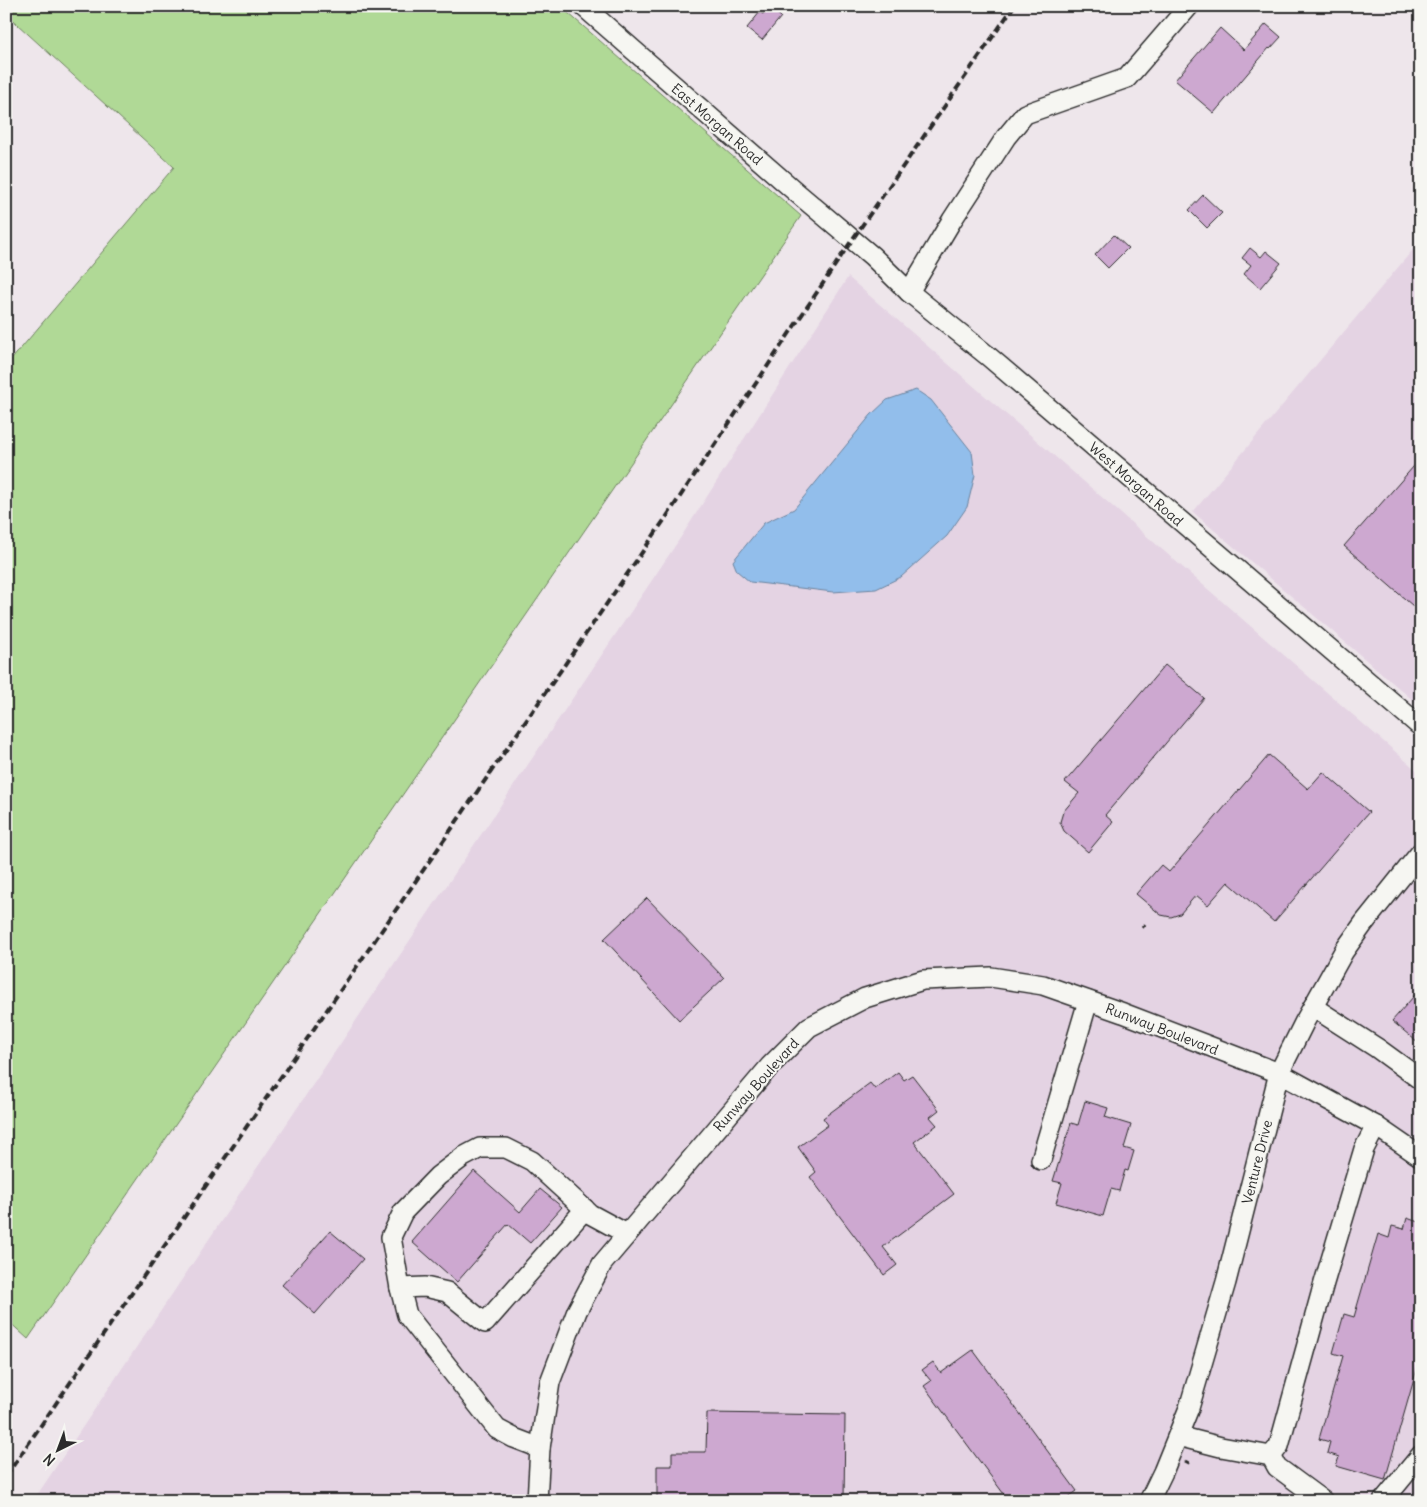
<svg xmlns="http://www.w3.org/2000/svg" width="1427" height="1507" viewBox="0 0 1427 1507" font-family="Delius,sans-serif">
  <rect width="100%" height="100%" fill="#eee6eb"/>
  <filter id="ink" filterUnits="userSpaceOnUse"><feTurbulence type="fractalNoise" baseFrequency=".02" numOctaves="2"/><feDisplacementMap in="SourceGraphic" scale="10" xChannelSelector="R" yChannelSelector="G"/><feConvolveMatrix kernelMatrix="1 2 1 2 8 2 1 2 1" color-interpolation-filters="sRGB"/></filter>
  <g filter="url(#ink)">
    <g fill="#e4d3e3">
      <polygon points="1421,240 1421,707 1193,512"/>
      <polygon points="848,277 1421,774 1421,1501 33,1501 681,537"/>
    </g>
    <polygon fill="#b0d996" stroke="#6e8260" points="6,6 560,6 801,216 28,1339 6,1319 6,366 174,167 6,14"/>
    <polygon fill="#92beeb" stroke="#69839e" points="916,390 931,400 972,452 975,475 967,507 947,536 901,577 876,589 833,592 750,582 737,571 733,561 764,523 794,509 871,415 887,400"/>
    <g fill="#cda8d0" stroke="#2b2b2b">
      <polygon points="769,6 781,17 762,40 747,28 760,12 763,14"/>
      <polygon points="1266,24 1281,37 1270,49 1269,48 1214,113 1175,80 1220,28 1244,50"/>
      <polygon points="1203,195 1222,213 1207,228 1189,210"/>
      <polygon points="1114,235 1128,248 1108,268 1095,255"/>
      <polygon points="1250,248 1261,257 1266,251 1281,263 1260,288 1244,274 1251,265 1242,258"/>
      <polygon points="1421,458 1421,597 1413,606 1344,546"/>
      <polygon points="1165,665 1204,698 1105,815 1113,822 1088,852 1064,831 1060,822 1063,812 1079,793 1065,782"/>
      <polygon points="1269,755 1308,789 1323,772 1369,812 1274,922 1228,882 1208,905 1196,895 1180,914 1171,917 1161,915 1136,894 1161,865 1169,872"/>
      <polygon points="647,898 724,978 679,1020 604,939"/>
      <polygon points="1421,988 1421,1045 1392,1021"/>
      <polygon points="898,1072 904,1080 912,1075 939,1110 930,1117 937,1125 914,1142 954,1194 883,1247 897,1265 884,1275 810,1177 816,1172 798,1147 828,1125 823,1118 870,1083 875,1089"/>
      <polygon points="1085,1101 1108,1108 1105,1117 1131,1125 1124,1148 1134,1151 1128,1171 1125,1170 1119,1191 1111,1189 1103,1216 1056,1203 1062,1183 1053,1181 1071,1123 1078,1125"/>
      <polygon points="474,1171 520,1212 540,1189 562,1207 530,1243 508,1224 457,1282 412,1242"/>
      <polygon points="1407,1218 1421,1223 1421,1355 1385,1480 1336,1466 1339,1457 1327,1453 1330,1442 1319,1439 1343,1356 1333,1353 1344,1314 1354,1317 1378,1234 1389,1238 1392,1226 1404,1229"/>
      <polygon points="330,1231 363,1259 315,1314 282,1285"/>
      <polygon points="973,1350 1077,1491 1063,1501 1009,1501 924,1386 931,1381 922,1370 933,1362 941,1373"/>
      <polygon points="707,1413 845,1415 844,1501 657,1501 657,1466 672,1466 672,1452 706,1452"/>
    </g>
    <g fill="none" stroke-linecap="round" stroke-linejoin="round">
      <defs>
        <g id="minor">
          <polyline points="583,6 796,192 872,256 909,292 988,356 1421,727"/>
          <polyline points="909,292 952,220 1006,137 1025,114 1127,78 1189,6"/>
          <polyline points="1313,1007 1377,1048 1421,1080"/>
          <polyline points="1041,1160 1088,1001"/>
          <polyline points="400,1288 425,1287 447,1292 485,1323 579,1216 584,1208"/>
          <polyline points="1178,1436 1221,1447 1271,1456 1277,1467 1323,1501"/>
          <polyline points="540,1448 514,1438 497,1429 407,1315 400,1288 391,1237 403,1212 438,1176 463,1157 480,1148 506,1148 532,1161 590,1214 627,1234"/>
          <polyline points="1271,1456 1279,1446 1324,1283 1364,1149 1376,1126"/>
          <polyline points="537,1501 540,1448 550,1382 577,1311 602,1264 770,1066 809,1027 865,998 923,980 991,977 1043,985 1123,1013 1279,1073 1376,1126 1421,1157"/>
          <polyline points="1149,1501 1163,1472 1189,1408 1226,1282 1279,1073 1305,1021 1344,951 1364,923 1421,852"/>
          <polyline points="1383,1501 1421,1455"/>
        </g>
      </defs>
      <use href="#minor" stroke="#2b2b2b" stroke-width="22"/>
      <g stroke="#2b2b2b" stroke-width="3" stroke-dasharray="5 4" stroke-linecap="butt">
        <polyline points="1142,928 1147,922"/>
        <polyline points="1185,1461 1193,1465"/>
      </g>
      <use href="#minor" stroke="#f6f6f2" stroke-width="19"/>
      <polyline stroke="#2b2b2b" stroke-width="4" stroke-dasharray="8 4" stroke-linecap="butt" points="6,1476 665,519 852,240 1014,6"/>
    </g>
  </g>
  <g text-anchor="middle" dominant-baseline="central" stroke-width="4" stroke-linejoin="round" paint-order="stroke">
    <g font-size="14" fill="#2b2b2b" stroke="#f6f6f2">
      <text transform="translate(717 124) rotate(41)">East Morgan Road</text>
      <text transform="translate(1136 484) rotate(41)">West Morgan Road</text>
      <text transform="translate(1162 1029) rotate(21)">Runway Boulevard</text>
      <text transform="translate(756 1085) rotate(-48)">Runway Boulevard</text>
      <text transform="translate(1257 1162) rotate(-76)">Venture Drive</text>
    </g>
  </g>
  <rect width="1427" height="1507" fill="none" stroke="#f6f6f2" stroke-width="25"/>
  <rect x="12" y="12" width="1402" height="1482" fill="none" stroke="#2b2b2b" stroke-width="2" filter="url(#ink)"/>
  <g transform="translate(58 1450) rotate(222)" stroke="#f6f6f2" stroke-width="4" paint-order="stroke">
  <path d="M0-4L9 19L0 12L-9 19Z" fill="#2b2b2b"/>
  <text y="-8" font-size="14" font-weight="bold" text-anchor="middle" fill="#2b2b2b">N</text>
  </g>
</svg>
